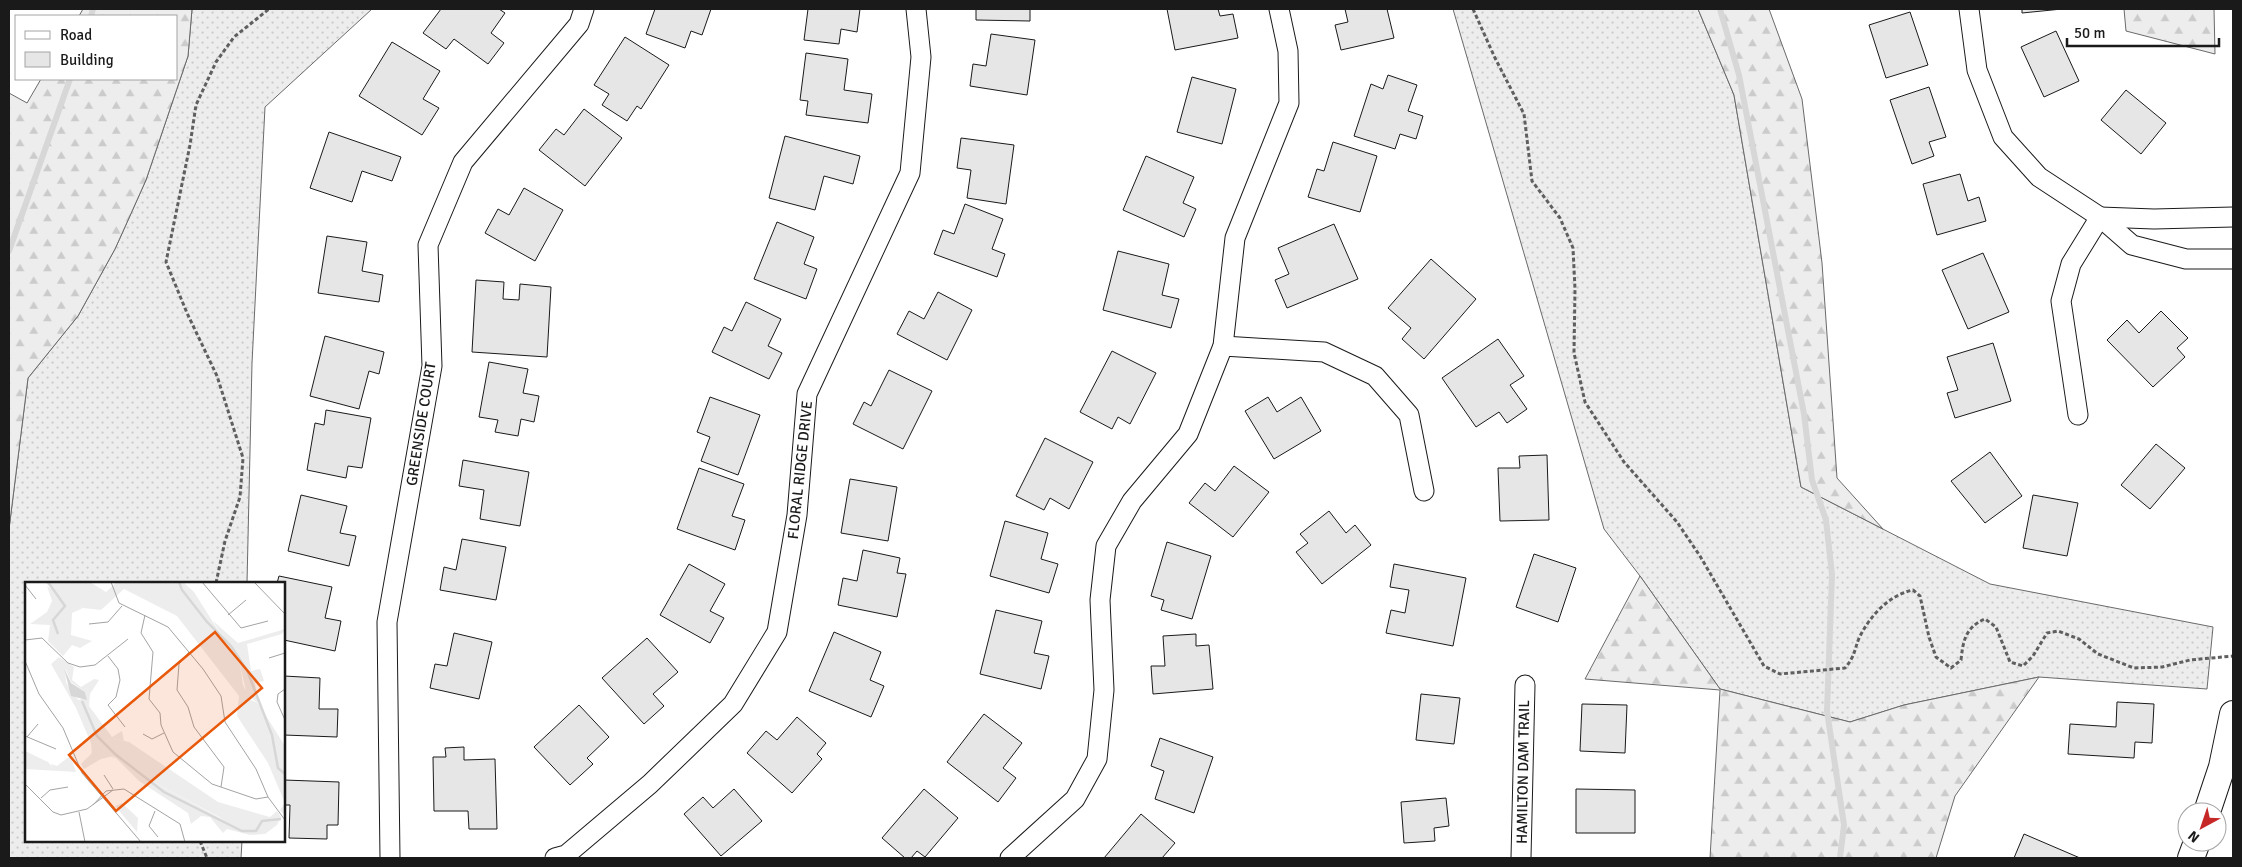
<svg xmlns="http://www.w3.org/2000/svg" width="2242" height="867" viewBox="0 0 2242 867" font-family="Signika,sans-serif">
  <defs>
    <pattern id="grass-dots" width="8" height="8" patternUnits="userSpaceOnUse" patternTransform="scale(1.25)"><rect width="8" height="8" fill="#ededed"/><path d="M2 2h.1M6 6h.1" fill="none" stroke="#cbcbcb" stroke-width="1.8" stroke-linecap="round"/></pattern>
    <pattern id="forest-firs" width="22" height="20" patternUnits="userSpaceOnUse" patternTransform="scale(1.25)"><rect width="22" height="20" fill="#ededed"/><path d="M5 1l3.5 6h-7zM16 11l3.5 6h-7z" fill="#cbcbcb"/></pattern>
  </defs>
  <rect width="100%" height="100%" fill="#fff"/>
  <g fill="url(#grass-dots)" stroke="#6a6a6a">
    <polygon points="192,9 372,9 265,107 252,363 247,583 26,583 26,841 242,841 241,858 9,858 9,529 28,378 78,316 115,249 129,218 146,180 188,56"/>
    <polygon points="1453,9 1698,9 1734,95 1801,487 1990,584 2213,627 2207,689 2039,677 1904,705 1850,722 1720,689 1640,576 1604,529"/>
  </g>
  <g fill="url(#forest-firs)" stroke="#6a6a6a">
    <polygon points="83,9 192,9 188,56 146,180 129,218 115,249 78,316 28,378 9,529 9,93 27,103 41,79 176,79 176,16 79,16"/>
    <polygon points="1698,9 1769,9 1802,99 1822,263 1837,478 1883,529 1801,487 1734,95"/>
    <polygon points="2124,9 2214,9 2215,54 2126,31"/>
    <polygon points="1640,576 1720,689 1850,722 1904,705 2039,677 1955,796 1936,858 1710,858 1720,690 1585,679"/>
  </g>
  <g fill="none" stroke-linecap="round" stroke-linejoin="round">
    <g stroke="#d7d7d7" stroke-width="6">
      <polyline points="1720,9 1739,75 1804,414 1812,480 1826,520 1832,575 1827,711 1844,825 1840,858"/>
      <polyline points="91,16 93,9"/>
      <polyline points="9,251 70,79"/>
    </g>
  </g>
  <g fill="#e6e6e6" stroke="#1a1a1a">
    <polygon points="441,9 499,9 505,13 491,33 504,43 488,64 454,39 446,49 423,33"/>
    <polygon points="655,9 711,9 702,35 691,31 685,48 646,34"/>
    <polygon points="808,9 860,9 857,32 841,29 839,44 804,40"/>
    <polygon points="976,9 1030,9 1030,21 976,20"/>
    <polygon points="1167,9 1218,9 1220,16 1233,14 1238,38 1175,50"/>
    <polygon points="1345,9 1387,9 1394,38 1341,50 1335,25 1348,22"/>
    <polygon points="2022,9 2062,9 2022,13"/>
    <polygon points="1910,12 1928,65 1886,78 1869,25"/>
    <polygon points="2056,31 2079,81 2044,97 2021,47"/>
    <polygon points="991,34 1035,40 1027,95 970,86 973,64 986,66"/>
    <polygon points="625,37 669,65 641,109 637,106 627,121 602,105 609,94 594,85"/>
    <polygon points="392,42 440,71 423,99 439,108 422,135 359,96"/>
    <polygon points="806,53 848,59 844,90 872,94 868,123 806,115 808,101 800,100"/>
    <polygon points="1388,75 1417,85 1408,111 1423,116 1416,139 1400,134 1395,149 1354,136 1371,84 1383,89"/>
    <polygon points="1192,77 1236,89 1222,144 1177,132"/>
    <polygon points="1929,87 1946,137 1929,142 1934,156 1912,164 1890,100"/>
    <polygon points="2126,90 2166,123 2141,154 2101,120"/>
    <polygon points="584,109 622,138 585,186 539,150 556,129 564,135"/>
    <polygon points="329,132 401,157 392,181 362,171 352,202 310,188"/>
    <polygon points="785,136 860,156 853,184 824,176 815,210 769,198"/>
    <polygon points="961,138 1014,145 1006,204 967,198 971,170 957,168"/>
    <polygon points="1333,142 1377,156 1360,212 1308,197 1317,169 1324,171"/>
    <polygon points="1146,156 1194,177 1183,203 1196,209 1184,237 1123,210"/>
    <polygon points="1960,174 1968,201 1979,197 1986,221 1937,235 1923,184"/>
    <polygon points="524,188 563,210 535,261 485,233 498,209 509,215"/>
    <polygon points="965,204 1003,219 992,249 1005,254 997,277 934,254 943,230 954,234"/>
    <polygon points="777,222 814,237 804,264 817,269 806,299 754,279"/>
    <polygon points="1334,224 1358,279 1287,308 1275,280 1289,274 1278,248"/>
    <polygon points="327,236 367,242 362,271 383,275 379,302 318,293"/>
    <polygon points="1118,251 1169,264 1162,295 1179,299 1171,328 1103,310"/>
    <polygon points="1983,253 2009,312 1968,329 1942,270"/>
    <polygon points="1431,259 1476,299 1424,359 1402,339 1411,328 1388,308"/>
    <polygon points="476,280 504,282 503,299 519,300 520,284 551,287 547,357 472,352"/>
    <polygon points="938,292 972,310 947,360 897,334 909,311 924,319"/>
    <polygon points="746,302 781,319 768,346 782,353 769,379 712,352 724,327 732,331"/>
    <polygon points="2161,311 2188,338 2177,348 2185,357 2153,387 2107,340 2127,320 2139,333"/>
    <polygon points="325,336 384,352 379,374 369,371 359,409 310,396"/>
    <polygon points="1498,339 1524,376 1510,385 1527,409 1507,423 1499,412 1476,427 1442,378"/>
    <polygon points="1993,343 2011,401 1955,418 1947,393 1958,390 1947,357"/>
    <polygon points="1112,351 1156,373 1130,424 1118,417 1112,429 1080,412"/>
    <polygon points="489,362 528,369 523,393 539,396 534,422 521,419 518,436 495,432 498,420 479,417"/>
    <polygon points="889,370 932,391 903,449 853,424 864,402 871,406"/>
    <polygon points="710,397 760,415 738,475 701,461 710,437 697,432"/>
    <polygon points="1268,397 1277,412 1301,397 1321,431 1274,459 1245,411"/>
    <polygon points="326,410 371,418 362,468 348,466 346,478 307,470 315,423 324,425"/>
    <polygon points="1045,438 1093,462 1069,509 1050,498 1044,510 1016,496"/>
    <polygon points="2156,444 2185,468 2150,509 2121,485"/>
    <polygon points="1990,452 2022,496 1985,523 1951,481"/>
    <polygon points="1547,455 1549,520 1500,521 1498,468 1520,468 1519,456"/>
    <polygon points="463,460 529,472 520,526 480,519 484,490 459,486"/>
    <polygon points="1234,466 1269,492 1233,537 1189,503 1205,483 1215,491"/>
    <polygon points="699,468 744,484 732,516 745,520 735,550 677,529"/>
    <polygon points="850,479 897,487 888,541 841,533"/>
    <polygon points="301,495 347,506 340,533 356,536 349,566 288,551"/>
    <polygon points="2033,495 2078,503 2067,556 2023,548"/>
    <polygon points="1329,511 1346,533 1355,525 1371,545 1322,584 1296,552 1308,543 1300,534"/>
    <polygon points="1005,521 1048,533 1041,559 1058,564 1049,593 990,576"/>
    <polygon points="462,539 506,547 496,600 440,590 444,567 456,570"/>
    <polygon points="1167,542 1211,556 1192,619 1161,610 1164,600 1151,596"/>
    <polygon points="863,550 900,558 897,573 906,574 897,617 838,605 843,578 857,581"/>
    <polygon points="1534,554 1576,568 1558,622 1516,607"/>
    <polygon points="689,564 725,584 710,611 724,618 710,643 660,615"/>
    <polygon points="1394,564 1466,578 1453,646 1386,633 1391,610 1405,613 1409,590 1390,587"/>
    <polygon points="279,576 332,587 325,618 341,621 335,651 284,640 284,583 277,583"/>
    <polygon points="996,610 1042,621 1034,653 1049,656 1041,689 980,674"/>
    <polygon points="834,632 881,652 870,680 884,686 871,717 809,691"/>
    <polygon points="454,633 492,642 479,699 430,688 435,664 447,666"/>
    <polygon points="1196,634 1196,646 1209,645 1213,689 1153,694 1151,666 1165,666 1163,636"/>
    <polygon points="647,638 678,672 653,694 664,706 644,724 602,678"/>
    <polygon points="284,676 320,678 319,709 338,709 337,737 284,735"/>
    <polygon points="1421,694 1460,698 1454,744 1416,740"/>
    <polygon points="2117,702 2154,704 2152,743 2135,742 2134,758 2068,754 2070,724 2116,727"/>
    <polygon points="1582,704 1627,705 1625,753 1580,751"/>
    <polygon points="579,705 609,737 587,758 593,764 570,785 534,747"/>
    <polygon points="984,714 1022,743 1003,768 1016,778 998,802 947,762"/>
    <polygon points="797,717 826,743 817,754 822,759 792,793 747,753 766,731 777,740"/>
    <polygon points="1160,738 1213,757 1194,813 1155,799 1164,771 1151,766"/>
    <polygon points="464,747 464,760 495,759 497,829 469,829 468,811 434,811 433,757 446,757 445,748"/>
    <polygon points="284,780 339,782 338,825 327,825 327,839 289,838 290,805 284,805"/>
    <polygon points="734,789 762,821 721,856 684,814 703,797 713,808"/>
    <polygon points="924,789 958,818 925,857 917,851 911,858 905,858 882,838"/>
    <polygon points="1576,789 1635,790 1635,833 1576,833"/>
    <polygon points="1446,798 1449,826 1434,828 1435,841 1404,843 1401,802"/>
    <polygon points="1141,814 1175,843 1162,858 1104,858"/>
    <polygon points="2024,834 2080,858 2014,858"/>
  </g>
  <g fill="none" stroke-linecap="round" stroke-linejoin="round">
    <defs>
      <g id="street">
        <polyline points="1969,9 1977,70 2003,137 2039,177 2100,217 2132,245 2186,259 2233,259"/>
        <polyline points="2100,217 2154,219 2233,217"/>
        <polyline points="1223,346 1324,352 1375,376 1409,415 1424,491"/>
        <polyline points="2078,415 2061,301 2071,264 2100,217"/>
        <polyline points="390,858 387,622 432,366 428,245 463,162 579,24 584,9"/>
        <polyline points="555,858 566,855 650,784 733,704 777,632 797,515 807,394 910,173 921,57 916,9"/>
        <polyline points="1010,858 1075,799 1097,759 1104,690 1100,600 1106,546 1132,501 1188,434 1223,346 1235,238 1289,103 1288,51 1279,9"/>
        <polyline points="1521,858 1525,685"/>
      </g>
      <g id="secondary">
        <polyline points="2207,812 2222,767 2233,714"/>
        <polyline points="2191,858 2197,842"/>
      </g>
    </defs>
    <use href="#street" stroke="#1a1a1a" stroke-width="21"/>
    <use href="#secondary" stroke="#1a1a1a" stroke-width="28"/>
    <g stroke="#5f5f5f" stroke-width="3" stroke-dasharray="4 2.5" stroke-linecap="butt">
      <path d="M1473 9 1495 58 1524 114 1532 181 1560 218 1573 248 1575 289 1574 353 1585 402 1624 462 1677 522 1700 556 1764 666 1780 674 1845 668C1856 655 1854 649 1860 636 1871 615 1889 595 1913 590L1920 596 1929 637 1936 657 1951 668 1961 660C1963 640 1966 627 1985 619L1996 627 2010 662 2023 666 2033 656 2047 633 2058 631 2079 639 2098 654 2134 668 2162 667 2190 660 2233 656"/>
      <polyline points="216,583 225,541 240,497 243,458 217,376 187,313 166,262 190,145 196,105 216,62 234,37 269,9"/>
      <polyline points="200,841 207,858"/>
    </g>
    <use href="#street" stroke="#fff" stroke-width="19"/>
    <use href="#secondary" stroke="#fff" stroke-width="26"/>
  </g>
  <g text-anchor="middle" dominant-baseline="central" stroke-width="4" stroke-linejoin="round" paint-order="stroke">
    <g font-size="15" fill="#1a1a1a" stroke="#fff">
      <text transform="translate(421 424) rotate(-81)">GREENSIDE COURT</text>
      <text transform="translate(800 470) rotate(-84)">FLORAL RIDGE DRIVE</text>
      <text transform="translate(1523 772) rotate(-89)">HAMILTON DAM TRAIL</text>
    </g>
  </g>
  <g transform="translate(25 582)">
    <rect width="260" height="260" fill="#fff"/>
    <path d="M20 0H65L81 10 92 0H158L169 10 215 83 218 103 226 118 233 121 260 164V234L255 228 260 221 243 181 212 134 214 114 152 34 99 7 76 28 58 26 32 12ZM87 156 104 160 193 220 245 235 252 229 256 235 252 243 240 252 213 245 119 195 93 173 76 177 59 187 56 182 77 161ZM0 169 23 180 28 186 50 187 51 190 0 187Z" fill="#ededed"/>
    <path d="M22 4 58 26 47 31 46 53 67 59 55 66 47 63 38 74 23 59 25 43 5 42 22 30 27 19ZM188 39 213 61 260 47 257 52 222 62 226 89 235 87 239 99 230 101 233 121 222 113 215 83ZM34 75 49 85 47 98 56 105 69 97 74 98 65 112 64 124 87 155 97 149 99 159 87 156 77 161 67 174 66 161 51 126 26 82ZM40 86 46 100 60 110 61 115 54 118 48 113 41 100ZM93 173 119 195 195 236 240 252 225 253 202 247 198 251 185 235 176 234 166 242 163 231 114 199 91 176 86 175ZM45 174 50 187H28L26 182 32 184ZM97 221 113 236 112 250 90 224Z" fill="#ededed" fill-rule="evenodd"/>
    <path d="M39 86 46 101 60 110 62 118 46 114Z" fill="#d7d7d7"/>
    <path fill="none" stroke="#d7d7d7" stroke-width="2.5" d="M23 0 40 24 28 38 33 52M154 0 157 8 182 40 206 64 222 88 247 153 253 186 260 192M57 119 72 154 90 172 139 210 217 249H231L237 239 256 237"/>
    <path fill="none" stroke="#a3a3a3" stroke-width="1" d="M86 0 94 21 143 45 178 87 196 114 200 140 231 187 243 215 260 238M177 0 216 46 243 39M229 0 260 32M0 3 11 17M120 33 116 51 128 70 124 117 135 131 136 143 148 170 187 202 231 217 243 215M203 33 221 18M64 42 83 40 97 24M0 58 17 56 43 81 55 85 70 83 103 57M164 70 154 82 152 108 163 125 169 145 199 185 196 205M83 74 93 87 95 98 91 115 83 123 100 145M244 76 260 71M0 79 14 112 38 146 57 191 116 260M260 107 253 112 252 120 260 138M118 152 127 157 139 151M0 154 31 167M2 155 13 142M79 193 88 207M0 202 28 230 36 233 62 227 88 208M16 216 25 208 43 205M68 223 81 209 99 207 155 242 160 260M130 229 124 244 133 255M54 230 60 260"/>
    <path fill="#e8590c" fill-opacity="0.15" stroke="#e8590c" stroke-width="2.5" d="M190 50 237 106 91 229 44 173Z"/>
    <rect width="260" height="260" fill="none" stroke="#1a1a1a" stroke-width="2.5"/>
  </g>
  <rect width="2242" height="867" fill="none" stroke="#1a1a1a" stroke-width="20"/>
  <rect x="15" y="15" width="162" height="65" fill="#ffffff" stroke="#a3a3a3"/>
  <rect x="25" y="31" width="25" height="8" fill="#ffffff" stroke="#a3a3a3"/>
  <text x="60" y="40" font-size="15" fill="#1a1a1a">Road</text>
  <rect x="25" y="52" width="25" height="15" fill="#e6e6e6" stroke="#a3a3a3"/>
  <text x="60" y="65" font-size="15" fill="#1a1a1a">Building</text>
  <g transform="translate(2202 827) rotate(220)"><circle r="24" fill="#ffffff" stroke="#a3a3a3"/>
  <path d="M0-4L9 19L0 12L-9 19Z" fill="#c62828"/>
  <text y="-8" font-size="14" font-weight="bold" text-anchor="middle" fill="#1a1a1a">N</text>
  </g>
  <path d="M2067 38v8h152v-8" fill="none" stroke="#1a1a1a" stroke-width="2.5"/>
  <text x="2074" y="38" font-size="15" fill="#1a1a1a" stroke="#ffffff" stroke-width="4" paint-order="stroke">50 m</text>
</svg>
